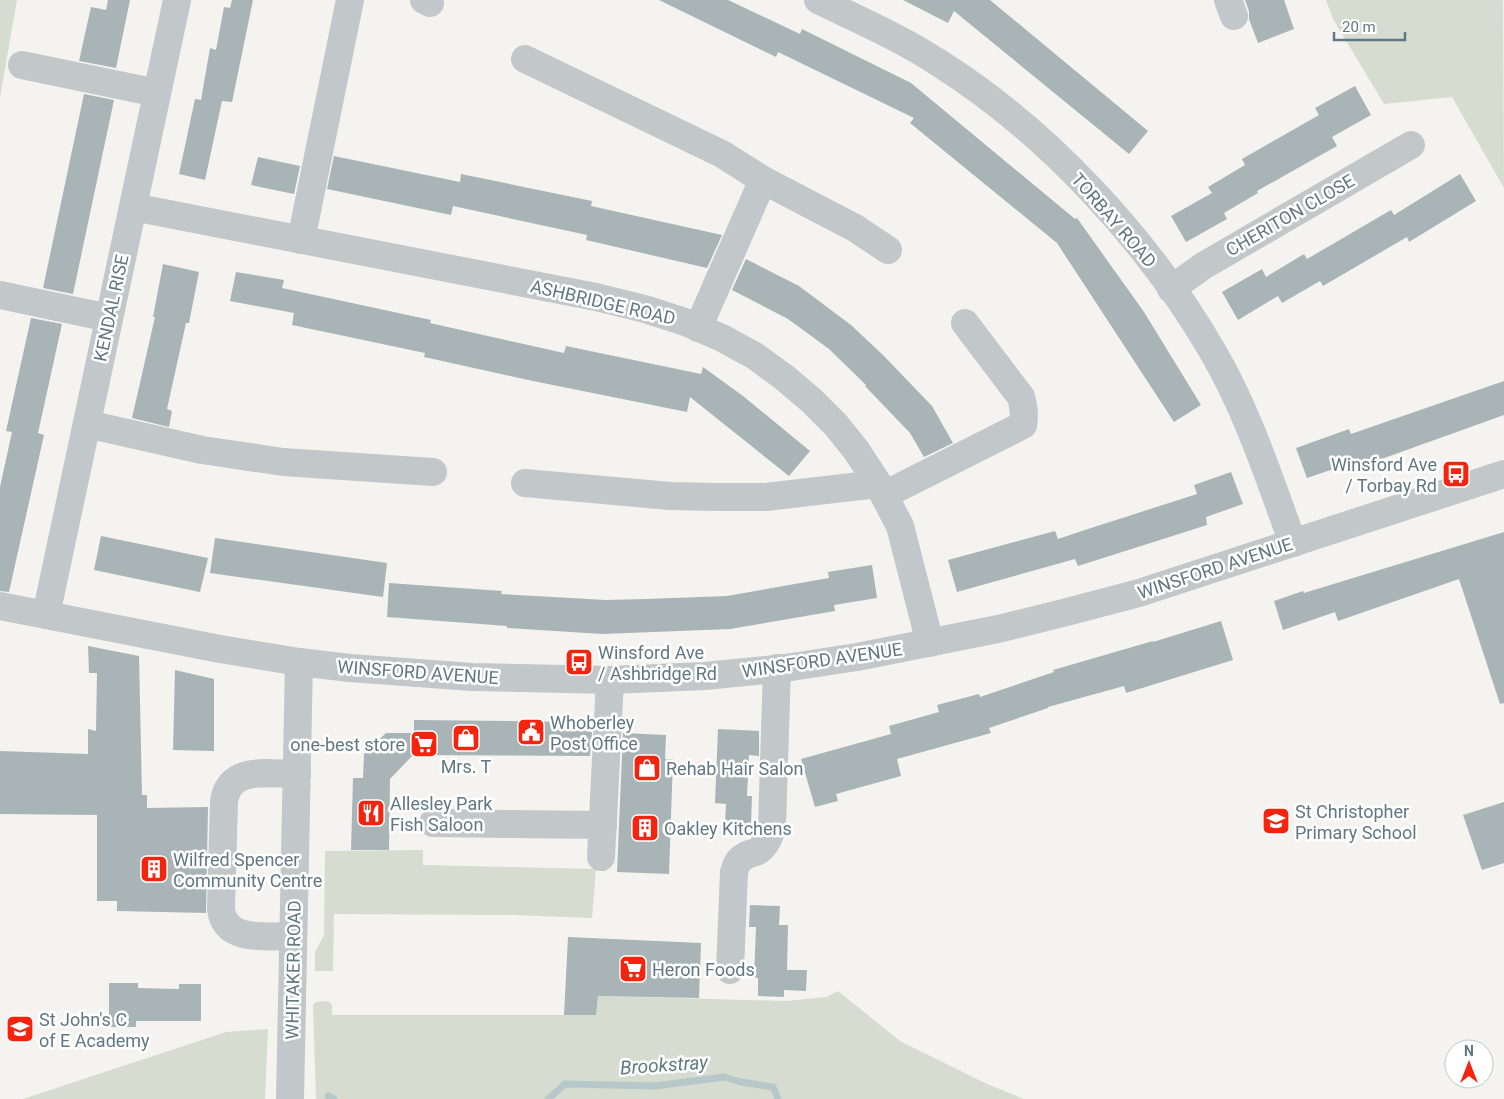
<svg xmlns="http://www.w3.org/2000/svg" width="1504" height="1099" viewBox="0 0 1504 1099" font-family="Roboto,sans-serif">
  <rect width="100%" height="100%" fill="#f4f3ef"/>
  <g fill="#d6dcd0">
    <polygon points="0,0 17,0 0,97"/>
    <polygon points="1326,0 1503,0 1504,188 1452,97 1384,104 1333,19"/>
    <polygon points="423,850 423,865 596,869 592,918 512,915 334,914 333,971 315,971 315,952 324,935 325,851"/>
    <polygon points="838,991 900,1041 987,1084 1024,1099 316,1099 313,1005 316,1002 328,1001 332,1005 332,1015 596,1015 598,996 787,1001 826,997"/>
    <polygon points="268,1029 265,1099 23,1099 226,1032"/>
  </g>
  <g fill="none" stroke-linecap="round" stroke-linejoin="round">
    <g stroke="#b7c8ca" stroke-width="7">
      <polyline points="328,1096 334,1099"/>
      <polyline points="548,1099 565,1084 655,1086 724,1077 741,1082 773,1087 778,1099"/>
    </g>
  </g>
  <g fill="#a9b4b7">
    <polygon points="108,0 130,0 116,68 79,61 91,7 106,10"/>
    <polygon points="232,0 253,0 232,102 222,101 205,180 179,174 195,99 201,100 210,48 216,50 224,7 230,8"/>
    <polygon points="659,0 728,0 800,34 802,29 911,83 1075,219 1077,218 1144,312 1201,405 1174,422 1057,243 910,123 914,118 778,52 776,57"/>
    <polygon points="903,0 990,0 1148,131 1129,154 954,11 948,23"/>
    <polygon points="1245,0 1284,0 1294,29 1258,43 1249,19 1249,11"/>
    <polygon points="1355,86 1371,115 1332,137 1337,146 1257,191 1258,193 1224,213 1227,219 1186,242 1171,216 1212,193 1208,187 1245,165 1242,159 1319,115 1315,108"/>
    <polygon points="84,94 114,100 73,294 43,288"/>
    <polygon points="334,156 460,182 461,174 592,201 591,206 722,235 707,268 586,240 587,235 453,206 451,215 327,189"/>
    <polygon points="258,157 300,166 294,194 251,185"/>
    <polygon points="1460,174 1476,201 1409,242 1407,237 1323,286 1320,281 1282,303 1278,296 1238,320 1222,292 1262,269 1266,277 1304,254 1307,259 1391,210 1394,215"/>
    <polygon points="746,259 799,286 851,325 883,355 932,406 953,443 924,457 910,433 865,386 866,385 829,349 788,319 732,290"/>
    <polygon points="163,264 199,272 189,323 186,323 167,409 172,411 169,427 132,418 155,317 153,317"/>
    <polygon points="236,272 284,280 282,288 431,320 430,323 564,353 566,346 701,374 703,367 743,396 810,451 789,476 690,397 687,412 533,381 424,357 425,353 292,325 294,313 230,301"/>
    <polygon points="31,318 62,324 38,433 44,435 9,592 0,591 0,487 12,432 6,431"/>
    <polygon points="1504,381 1504,415 1362,466 1360,460 1307,478 1296,448 1349,429 1351,434"/>
    <polygon points="1231,472 1243,504 1206,517 1207,525 1078,566 1075,559 957,592 948,560 1055,531 1058,539 1088,529 1197,494 1194,485"/>
    <polygon points="1504,532 1504,703 1500,704 1459,579 1338,621 1335,612 1283,630 1274,601 1303,591 1304,593"/>
    <polygon points="101,536 208,558 200,592 94,570"/>
    <polygon points="215,538 387,563 383,597 210,573"/>
    <polygon points="872,565 877,598 834,605 835,611 730,629 602,634 507,628 507,626 387,617 389,583 502,591 501,594 606,600 646,599 727,596 829,578 828,572"/>
    <polygon points="1221,621 1233,660 1126,693 1124,686 1048,707 1048,708 989,728 991,733 897,759 901,776 836,794 838,801 815,807 801,759 891,734 889,726 939,712 937,705 979,694 980,697 1054,672 1053,670 1153,641 1153,642"/>
    <polygon points="88,646 139,656 142,795 147,795 147,808 208,807 206,913 117,911 117,901 97,901 97,815 0,814 0,751 88,754 88,729 96,731 97,673 89,673"/>
    <polygon points="175,670 214,679 214,751 173,750"/>
    <polygon points="414,720 589,722 589,732 592,732 590,756 413,755 390,779 389,850 351,850 353,778 363,778 364,754 386,733 414,733"/>
    <polygon points="718,729 759,731 759,756 749,755 747,796 752,796 751,825 725,823 726,804 715,803"/>
    <polygon points="623,733 666,735 665,759 673,759 669,874 617,872"/>
    <polygon points="1504,802 1504,863 1482,870 1463,815"/>
    <polygon points="750,905 780,906 779,925 788,925 787,970 807,970 806,991 784,990 784,997 758,996 758,978 754,977 756,927 749,927"/>
    <polygon points="568,937 701,943 699,998 598,996 596,1015 564,1015"/>
    <polygon points="109,983 138,983 138,988 179,989 179,984 201,984 201,1021 136,1021 136,1027 109,1027"/>
  </g>
  <g fill="none" stroke-linecap="round" stroke-linejoin="round">
    <g stroke="#c2c7c9" stroke-width="28">
      <polyline points="424,0 430,3"/>
      <path d="M818 0C859 20 901 38 939 63 1048 132 1148 240 1213 352 1248 412 1269 478 1293 543"/>
      <polyline points="1228,0 1234,16"/>
      <polyline points="525,59 722,154 763,180 698,328"/>
      <polyline points="22,65 157,93"/>
      <polyline points="763,180 855,228 888,250"/>
      <polyline points="133,207 596,297 645,309 685,322 722,338 755,356 785,378 812,401 836,425 856,450 877,482 900,526 930,643"/>
      <polyline points="301,240 350,0"/>
      <polyline points="1171,289 1203,266 1411,145"/>
      <polyline points="0,295 109,318"/>
      <polyline points="87,424 202,450 283,462 433,472"/>
      <polyline points="525,483 670,496 717,497 766,497 878,484"/>
      <path d="M884 495 1023 425C1025 415 1024 407 1021 397L965 323"/>
      <polyline points="0,606 220,649 299,662 350,668 472,677 610,680 705,676 785,668 857,657 998,629 1063,613 1139,593 1504,474"/>
      <polyline points="46,615 177,0"/>
      <polyline points="433,823 603,825"/>
      <polyline points="601,857 610,680"/>
      <path d="M293 936C268 936 225 943 221 909L224 801C230 765 269 774 297 774"/>
      <path d="M730 970 734 872C736 865 738 859 745 856 748 853 752 854 756 852 766 847 770 836 772 826L777 668"/>
      <polyline points="290,1099 299,662"/>
    </g>
  </g>
  <defs>
    <symbol id="bus-square" viewBox="-11 -11 22 22"><rect x="-9" y="-9" width="18" height="18" rx="4" fill="#f4240f" stroke="#fff"/><path d="M-5-6H5V4H4V6H2V4H-2V6H-4V4H-5ZM-3.5-4V0h7V-4ZM-3.5 1.2v1.5H-2V1.2ZM2 1.2v1.5H3.5V1.2Z" fill="#fff"/></symbol>
    <symbol id="civic-square" viewBox="-11 -11 22 22"><rect x="-9" y="-9" width="18" height="18" rx="4" fill="#f4240f" stroke="#fff"/><path d="M-.6-6.5H3V-4.5H.6V-3L4-1V1h2V6H-6V1h2V-1L-.6-3ZM-1.2 2.5V6h2.4V2.5Z" fill="#fff"/></symbol>
    <symbol id="shop-square" viewBox="-11 -11 22 22"><rect x="-9" y="-9" width="18" height="18" rx="4" fill="#f4240f" stroke="#fff"/><path d="M-5-2.5h2.3a2.7 3.5 0 0 1 5.4 0H5L5.5 6h-11ZM-1.5-2.5h3a1.5 2.3 0 0 0-3 0Z" fill="#fff"/></symbol>
    <symbol id="supermarket-square" viewBox="-11 -11 22 22"><rect x="-9" y="-9" width="18" height="18" rx="4" fill="#f4240f" stroke="#fff"/><path d="M-6-5.5h2.5l.6 2H6L4.5 2H-2.5L-4.4-4H-6ZM-1.5 3.2a1.3 1.3 0 1 0 .1 0ZM3 3.2a1.3 1.3 0 1 0 .1 0Z" fill="#fff"/></symbol>
    <symbol id="restaurant-square" viewBox="-11 -11 22 22"><rect x="-9" y="-9" width="18" height="18" rx="4" fill="#f4240f" stroke="#fff"/><path d="M-5-6h1v4h1v-4h1v4h1v-4h1v5L-1.5 .5V6h-2V.5L-5-1ZM5-6V6H3V1.5H1.5Q1.5-4 5-6Z" fill="#fff"/></symbol>
    <symbol id="school-square" viewBox="-11 -11 22 22"><rect x="-9" y="-9" width="18" height="18" rx="4" fill="#f4240f" stroke="#fff"/><path d="M0-5L7-2L0 1L-7-2ZM-4 1L0 2.5L4 1V4Q0 6-4 4Z" fill="#fff"/></symbol>
    <symbol id="building-square" viewBox="-11 -11 22 22"><rect x="-9" y="-9" width="18" height="18" rx="4" fill="#f4240f" stroke="#fff"/><path d="M-4-6H4V6H1V3H-1V6H-4ZM-2.5-4.3h1.7v1.8h-1.7ZM.8-4.3h1.7v1.8H.8ZM-2.5-1h1.7V.8h-1.7ZM.8-1h1.7V.8H.8Z" fill="#fff"/></symbol>
  </defs>
  <g fill-rule="evenodd">
    <use href="#bus-square" x="1440" y="458" width="32" height="32"/>
    <use href="#bus-square" x="563" y="646" width="32" height="32"/>
    <use href="#civic-square" x="515" y="716" width="32" height="32"/>
    <use href="#shop-square" x="450" y="722" width="32" height="32"/>
    <use href="#supermarket-square" x="408" y="728" width="32" height="32"/>
    <use href="#shop-square" x="631" y="752" width="32" height="32"/>
    <use href="#restaurant-square" x="355" y="797" width="32" height="32"/>
    <use href="#school-square" x="1260" y="805" width="32" height="32"/>
    <use href="#building-square" x="629" y="812" width="32" height="32"/>
    <use href="#building-square" x="138" y="853" width="32" height="32"/>
    <use href="#supermarket-square" x="617" y="953" width="32" height="32"/>
    <use href="#school-square" x="4" y="1013" width="32" height="32"/>
  </g>
  <g text-anchor="middle" dominant-baseline="central" stroke-width="5" stroke-linejoin="round" paint-order="stroke">
    <g font-size="18" fill="#607883" stroke="#fff">
      <text transform="translate(1290 215) rotate(-30)">CHERITON CLOSE</text>
      <text transform="translate(1114 220) rotate(49)">TORBAY ROAD</text>
      <text transform="translate(603 302) rotate(13)">ASHBRIDGE ROAD</text>
      <text transform="translate(111 308) rotate(-78)">KENDAL RISE</text>
      <text transform="translate(1215 568) rotate(-18)">WINSFORD AVENUE</text>
      <text transform="translate(822 660) rotate(-8)">WINSFORD AVENUE</text>
      <text transform="translate(418 672) rotate(4)">WINSFORD AVENUE</text>
      <text transform="translate(293 970) rotate(-89)">WHITAKER ROAD</text>
    </g>
    <g font-size="18" fill="#607883" stroke="#fff" text-anchor="start">
      <text x="1437" y="464" text-anchor="end">Winsford Ave<tspan x="1437" dy="21">/ Torbay Rd</tspan></text>
      <text x="598" y="652">Winsford Ave<tspan x="598" dy="21">/ Ashbridge Rd</tspan></text>
      <text x="550" y="722">Whoberley<tspan x="550" dy="21">Post Office</tspan></text>
      <text x="405" y="744" text-anchor="end">one-best store</text>
      <text x="466" y="766" text-anchor="middle">Mrs. T</text>
      <text x="666" y="768">Rehab Hair Salon</text>
      <text x="390" y="803">Allesley Park<tspan x="390" dy="21">Fish Saloon</tspan></text>
      <text x="1295" y="811">St Christopher<tspan x="1295" dy="21">Primary School</tspan></text>
      <text x="664" y="828">Oakley Kitchens</text>
      <text x="173" y="859">Wilfred Spencer<tspan x="173" dy="21">Community Centre</tspan></text>
      <text x="652" y="969">Heron Foods</text>
      <text x="39" y="1019">St John's C<tspan x="39" dy="21">of E Academy</tspan></text>
    </g>
    <g font-size="19" font-style="italic" fill="#5b7c81" stroke="#fff">
      <text transform="translate(664 1065) rotate(-4)">Brookstray</text>
    </g>
  </g>
  <g transform="translate(1469 1064)"><circle r="24" fill="#ffffff" stroke="#bfc9cd"/>
  <path d="M0-4L9 19L0 12L-9 19Z" fill="#f4240f"/>
  <text y="-8" font-size="14" font-weight="bold" text-anchor="middle" fill="#607883">N</text>
  </g>
  <path d="M1334 32v8h71v-8" fill="none" stroke="#607883" stroke-width="2.5"/>
  <text x="1342" y="32" font-size="15" fill="#607883" stroke="#ffffff" stroke-width="4" paint-order="stroke">20 m</text>
</svg>
